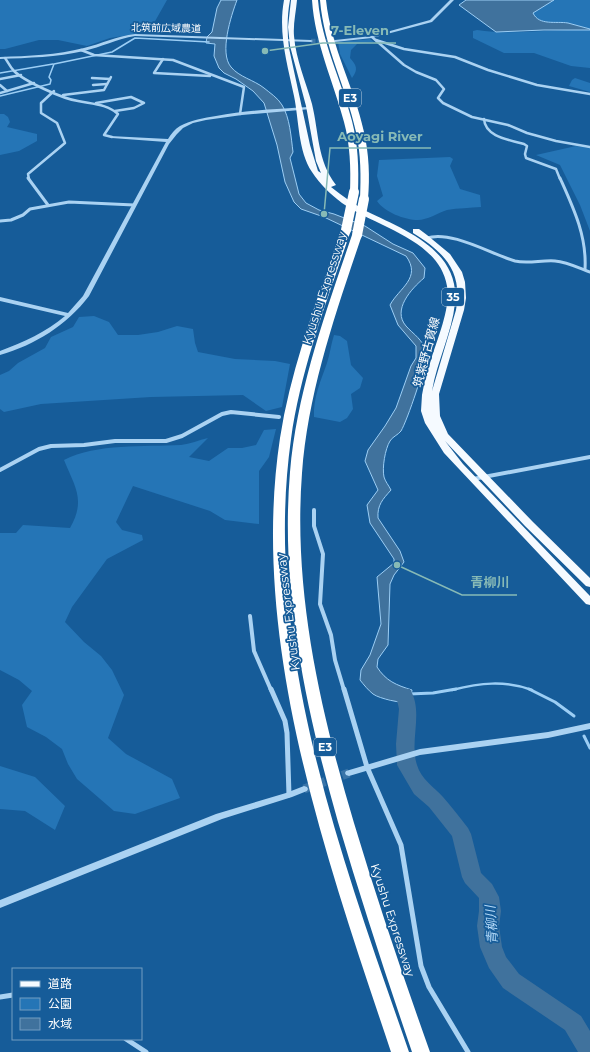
<svg xmlns="http://www.w3.org/2000/svg" width="590" height="1052" viewBox="0 0 590 1052" font-family="Montserrat,'Noto Sans JP',sans-serif">
  <rect width="100%" height="100%" fill="#165c99"/>
  <g fill="#2575b6">
    <polygon points="0,0 167,0 154,23 136,34 110,38 87,46 58,40 39,40 5,49 0,49"/>
    <path d="M554 0H590V29C583 27 575 25 568 23 556 21 540 26 532 13Z"/>
    <path d="M477 30C513 36 553 28 590 30V68L571 66 534 53H504L473 38V31Z"/>
    <path d="M370 39 374 42 357 44 351 50 350 58C356 65 359 69 352 78L340 54 338 42Z"/>
    <polygon points="575,78 590,83 590,92 569,86 572,80"/>
    <polygon points="0,114 4,114 8,117 10,122 7,127 37,134 37,141 19,151 0,155"/>
    <polygon points="576,146 590,148 590,231 580,205 560,165 536,155"/>
    <path d="M450 157 453 159 450 166 460 189 480 195 481 207C470 208 458 208 447 210 438 213 427 220 418 220 405 220 384 212 377 201L383 196 377 176 379 160Z"/>
    <polygon points="94,316 109,322 118,335 138,335 158,332 177,326 193,329 195,343 198,352 235,359 275,361 290,364 282,407 266,411 243,395 151,397 41,404 4,412 0,409 0,375 9,371 18,363 45,348 51,337 73,327 79,317"/>
    <path d="M334 335 340 336 347 341 351 365 363 378 360 388 351 394 353 409 347 418 340 422 314 417C313 398 321 380 327 363 330 354 331 344 334 335Z"/>
    <path d="M276 429 269 457 259 471V524L225 520 210 511 133 486 116 522 122 530 142 535 143 540 107 559 72 607 65 622 84 642 101 656 112 670 124 695 108 738 126 754 172 779 180 798 135 814 114 811 77 779 68 764 62 749 46 737 27 727 22 705 32 691 19 680 0 670V533H16L23 525 70 528C86 500 75 487 64 460 97 443 144 447 181 445 190 444 199 440 208 438L189 457 209 461 228 448H242L256 445 264 430Z"/>
    <polygon points="0,766 35,777 65,806 55,830 25,811 0,809"/>
  </g>
  <g fill="#40729d" stroke="#9ccef5">
    <path d="M221 0H237C231 16 219 53 231 67 239 77 254 80 264 88 270 93 278 98 282 105 290 118 291 137 293 152L290 158 299 194 306 203 319 210 334 214 365 226 393 244 413 253 425 268 424 278C411 289 392 310 406 326 413 334 424 340 426 353 427 363 407 421 401 431 398 435 392 437 390 441 385 449 382 468 384 477 385 481 389 486 391 490 383 499 377 505 378 518L400 551 404 562 394 575 390 584 388 645 378 659 377 667C386 681 396 685 412 690L410 703C401 703 380 699 373 694 368 690 364 685 360 680L361 670 370 655 381 624 377 577 394 563V559L370 523 367 505 378 490 365 461 368 450 385 426 396 408 411 366 416 358V346L398 325 390 305C399 288 422 278 406 256L324 217 301 209 294 202 285 182 277 145 264 103 253 91 236 79 224 73 219 68 214 56 215 44 206 43 207 37 212 32 217 8Z"/>
    <path d="M466 0H554L533 13C539 26 556 21 568 23 575 25 583 27 590 29V30H544L496 32 459 5Z"/>
  </g>
  <g fill="none" stroke-linecap="round" stroke-linejoin="round">
    <g stroke="#9ccef5" stroke-width="1.5">
      <polyline points="0,73 53,64"/>
      <polyline points="0,96 50,84 51,80 49,77 54,64 112,52 135,38 209,42"/>
    </g>
    <path stroke="#9ccef5" stroke-width="2.5" d="M452 690C480 683 504 680 532 690"/>
    <g stroke="#9ccef5" stroke-width="3">
      <polyline points="529,689 555,702 574,716"/>
      <polyline points="409,694 433,693 456,689"/>
      <polyline points="584,736 590,748"/>
    </g>
    <path fill="#40729d" fill-rule="evenodd" d="M393 688 410 689C424 713 409 740 417 765 421 779 434 787 443 797 452 807 460 818 468 828L471 834 481 873 492 884 499 897 501 911 499 926 502 947 506 957 519 974 581 1016 590 1031V1052H578L565 1030 503 988 489 968 480 947 477 926 479 911V898L465 883 462 877 452 836 429 807 414 794 397 765 396 744 399 709 397 700 387 699 384 694 387 689Z"/>
    <polyline stroke="#3974a8" stroke-width="4.5" stroke-dasharray="4.5 2" stroke-linecap="butt" points="311,41 335,41"/>
    <polyline stroke="#3974a8" stroke-width="9" stroke-dasharray="9 4.5" stroke-linecap="butt" points="304,789 349,773"/>
    <g stroke="#aad2f2" stroke-width="2.5">
      <polyline points="372,37 404,65 416,72 436,80 444,89 438,98 443,103 472,117 508,125 527,133 556,141 590,147"/>
      <polyline points="376,40 404,49 455,57 488,70 537,85 590,94"/>
      <polyline points="81,50 94,55 173,60 244,87 240,114"/>
      <path d="M5 58C8 62 10 67 14 71 24 81 63 99 78 101 92 104 107 104 118 114L104 135 112 137"/>
      <polyline points="163,59 154,73 210,76"/>
      <polyline points="92,78 110,79"/>
      <polyline points="0,79 21,75"/>
      <polyline points="0,85 7,91"/>
      <polyline points="93,85 107,84"/>
      <polyline points="0,93 34,83"/>
      <polyline points="63,95 104,90 111,77"/>
      <polyline points="96,103 131,97 144,103 134,108 115,111"/>
      <path d="M484 119C485 137 510 140 524 144L527 146 525 154 526 158 556 169 560 179"/>
      <polyline points="29,179 28,174 65,143 57,123 41,113 41,103 54,91"/>
    </g>
    <g stroke="#aad2f2" stroke-width="3">
      <polyline points="28,178 48,205"/>
      <path d="M560 178C573 207 587 236 585 269"/>
      <polyline points="0,221 11,220 23,215 30,209 69,202 134,205"/>
      <path d="M427 238C451 230 491 254 515 261 527 264 542 260 555 261 567 262 579 268 590 272"/>
    </g>
    <g stroke="#aad2f2" stroke-width="4">
      <polyline points="0,470 39,449 51,446 84,445 115,441 166,441 182,436 222,414 231,412 279,417"/>
      <polyline points="473,479 590,457"/>
      <polyline points="314,510 314,526 323,554 320,604 331,635 335,660 344,690"/>
      <polyline points="250,616 254,651 271,690"/>
    </g>
    <g stroke="#aad2f2" stroke-width="5">
      <polyline points="271,689 285,721 287,733 289,795"/>
      <polyline points="344,689 367,767 401,845 421,966 429,987 468,1052"/>
      <polyline points="0,997 13,995"/>
      <polyline points="126,1039 146,1052"/>
    </g>
    <g fill="#aad2f2" fill-rule="evenodd">
      <polygon points="450,0 454,0 432,22 372,38 335,42 333,41 335,40 372,36 430,20"/>
      <path d="M135 34 311 40 313 41 311 42 135 36C117 39 101 47 84 51 57 57 28 58 0 59V57C28 56 57 55 84 48 101 44 117 36 135 34Z"/>
      <path d="M309 107 311 108V109L242 115 206 120 193 123 183 128 177 134 169 144 89 296C67 325 35 345 0 355V351C24 342 46 332 65 316L0 301V297L68 313 83 296 166 142 112 138 110 137V136L168 139C171 134 175 129 180 126 191 120 204 118 216 116 247 110 278 109 309 107Z"/>
      <polygon points="590,723 590,729 548,738 420,755 349,776 346,775 345,773 346,771 420,749 548,732"/>
      <polygon points="304,786 307,787 308,789 307,791 292,797 222,819 0,908 0,900 216,814 286,793"/>
    </g>
    <path fill="#f5faff" fill-rule="evenodd" d="M284 0H290C287 16 287 32 289 48L310 145 318 171 321 173 316 161 306 106 290 46 288 27 291 0H297C296 12 293 24 294 36 296 60 306 82 312 104 319 133 317 160 336 185L331 187C342 196 354 204 366 211 405 230 460 250 455 303 452 333 437 361 432 391L456 310C463 271 444 252 413 233V229H419L427 235 450 254 462 272 465 282 466 298 464 310 439 394 440 416 448 434 533 522 590 578V587L586 586 525 526 445 441 463 464 590 596V605L586 604 444 453 425 423 421 411 422 395C424 383 427 372 431 360 437 339 451 308 447 286 439 239 376 227 342 203 330 194 320 184 312 172 298 151 299 120 294 96 287 63 278 33 284 0Z"/>
    <g fill="#fff" fill-rule="evenodd">
      <path d="M312 0H318C322 44 341 79 352 121 358 144 359 168 358 192L354 195 350 192C351 168 350 144 344 122 333 80 315 44 312 0Z"/>
      <path d="M320 0H326C331 48 354 86 364 132 369 154 370 177 368 199L364 202 360 199C361 177 361 154 356 132 346 86 324 48 320 0Z"/>
      <path d="M346 227 351 230C328 298 301 367 291 439 262 646 342 859 409 1052H391C327 860 249 643 280 438 291 367 318 298 341 230Z"/>
      <path d="M357 232 362 235C336 312 308 391 302 473 293 592 320 709 354 823 377 900 403 976 430 1052H412C386 976 361 900 338 822 306 709 280 591 290 472 297 390 326 312 352 235Z"/>
    </g>
    <g stroke="#fff" stroke-width="10">
      <polyline points="346,230 354,192"/>
      <polyline points="357,235 364,199"/>
    </g>
  </g>
  <g text-anchor="middle" dominant-baseline="central" stroke-width="3.5" stroke-linejoin="round" paint-order="stroke">
    <g font-size="10" fill="#fff" stroke="#165c99">
      <text transform="translate(166 28) rotate(1)">北筑前広域農道</text>
    </g>
    <g fill="#165c99" stroke="#b9cee0" stroke-width="1">
      <rect x="339" y="89" width="22" height="18" rx="3"/>
      <rect x="442" y="288" width="22" height="18" rx="3"/>
      <rect x="314" y="738" width="22" height="18" rx="3"/>
    </g>
    <g font-size="11" font-weight="bold" fill="#fff">
      <text x="350" y="98">E3</text>
      <text x="453" y="297">35</text>
      <text x="325" y="747">E3</text>
    </g>
    <g font-size="12" fill="#fff" stroke="#165c99">
      <text transform="translate(324 288) rotate(-72)">Kyushu Expressway</text>
      <text transform="translate(426 352) rotate(-75)">筑紫野古賀線</text>
      <text transform="translate(288 612) rotate(-97)">Kyushu Expressway</text>
      <text transform="translate(393 920) rotate(72)">Kyushu Expressway</text>
    </g>
    <g font-size="13" font-style="italic" fill="#b6dbf9" stroke="#165c99">
      <text transform="translate(491 925) rotate(-94)">青柳川</text>
    </g>
  </g>
  <path fill="none" stroke="#87bab6" stroke-width="1.5" d="M265 51L323 43H396M324 214L330 148H431M397 565L462 595H517"/>
  <g fill="#87bab6" stroke="#165c99" stroke-width="1.5">
    <circle cx="265" cy="51" r="4"/>
    <circle cx="324" cy="214" r="4"/>
    <circle cx="397" cy="565" r="4"/>
  </g>
  <g font-size="13" text-anchor="middle" font-weight="bold" fill="#87bab6" stroke="#165c99" stroke-width="3.5" stroke-linejoin="round" paint-order="stroke">
    <text x="360" y="35">7-Eleven</text>
    <text x="380" y="141">Aoyagi River</text>
    <text x="490" y="587">青柳川</text>
  </g>
  <rect x="12" y="968" width="130" height="72" fill="#165c99" stroke="#739dc2"/>
  <rect x="20" y="981" width="20" height="6" fill="#f5faff" stroke="#739dc2"/>
  <text x="48" y="988" font-size="12" fill="#ffffff">道路</text>
  <rect x="20" y="998" width="20" height="12" fill="#2575b6" stroke="#739dc2"/>
  <text x="48" y="1008" font-size="12" fill="#ffffff">公園</text>
  <rect x="20" y="1018" width="20" height="12" fill="#40729d" stroke="#739dc2"/>
  <text x="48" y="1028" font-size="12" fill="#ffffff">水域</text>
</svg>
